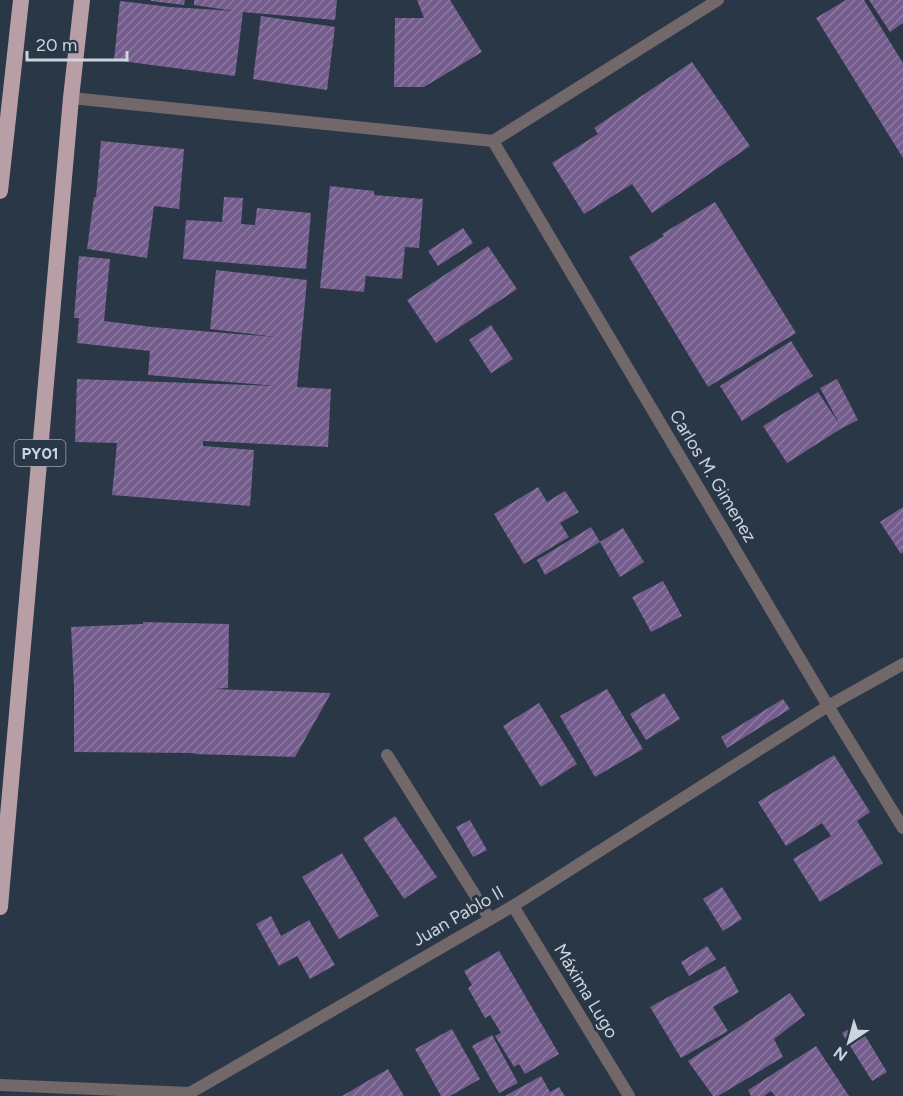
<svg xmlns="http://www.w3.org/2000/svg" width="903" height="1096" viewBox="0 0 903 1096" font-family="Figtree,sans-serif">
  <defs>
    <pattern id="building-hatch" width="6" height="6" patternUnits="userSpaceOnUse" patternTransform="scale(1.5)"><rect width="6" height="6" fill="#745d8c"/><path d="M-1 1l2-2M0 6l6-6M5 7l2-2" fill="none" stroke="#8d7ba1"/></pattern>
  </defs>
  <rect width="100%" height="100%" fill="#2a3747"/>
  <g fill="url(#building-hatch)">
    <polygon points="151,0 185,0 184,5 151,1"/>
    <polygon points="194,0 337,0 335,20 243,12 235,76 114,60 120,1 170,7 234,11 194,5"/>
    <polygon points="417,0 450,0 482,52 424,87 394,87 395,18 424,18"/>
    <polygon points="846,0 864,0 903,63 903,158 816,18"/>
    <polygon points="869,0 903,0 903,23 890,32"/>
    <polygon points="261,16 335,27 327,90 253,79"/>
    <polygon points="692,62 750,146 652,213 632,184 584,214 552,163 598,134 594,128"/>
    <polygon points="101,141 184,149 179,209 154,206 147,258 87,249 94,197 96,197"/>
    <polygon points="330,186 374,191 374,195 423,199 419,248 405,247 402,279 366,276 367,265 364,292 320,288"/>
    <polygon points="224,197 243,198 241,224 255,225 257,208 311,213 306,269 183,259 186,220 222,222"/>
    <polygon points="715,202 796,333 708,387 629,257 664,236 662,234"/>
    <polygon points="463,228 473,243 438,266 428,251"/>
    <polygon points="488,246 517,289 436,343 407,300"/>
    <polygon points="79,256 110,259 104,321 152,327 276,337 210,329 216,270 307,280 297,387 331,389 328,447 203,441 203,446 254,450 250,506 112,495 117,443 75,442 77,379 276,386 148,375 150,351 77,343 79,318 74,318"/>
    <polygon points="491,325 513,359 491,373 469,340"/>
    <polygon points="791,341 813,376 742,421 720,386"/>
    <polygon points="837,379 858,420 842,428 787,463 763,426 818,392 840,425 820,388"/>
    <polygon points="538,487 547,502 565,491 579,512 560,523 569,537 524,564 494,514"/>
    <polygon points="903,507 903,552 901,554 880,522"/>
    <polygon points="591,527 600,542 623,528 644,562 620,577 600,542 545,575 537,560"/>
    <polygon points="663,581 682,616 651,632 632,597"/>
    <polygon points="143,622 229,624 228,688 214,689 331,693 295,757 194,754 194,753 74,752 74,687 71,627 143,624"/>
    <polygon points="607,689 643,749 595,777 560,716"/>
    <polygon points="664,693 680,719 646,740 630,714"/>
    <polygon points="783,699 790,709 727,748 721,737"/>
    <polygon points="539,703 577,764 541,787 503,726"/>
    <polygon points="834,755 870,812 857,821 883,863 820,902 793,859 831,836 822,823 786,846 758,802"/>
    <polygon points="395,816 437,877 404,899 363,838"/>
    <polygon points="470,820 487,850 473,857 456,827"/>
    <polygon points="342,853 379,916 339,939 302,877"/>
    <polygon points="722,887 742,919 723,931 703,899"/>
    <polygon points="271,916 281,936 309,920 335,965 310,979 297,956 279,966 256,924"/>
    <polygon points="707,946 716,959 689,976 681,962"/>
    <polygon points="499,951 559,1054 525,1074 519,1064 514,1067 495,1036 501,1033 490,1015 485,1018 468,988 472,985 464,971"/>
    <polygon points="725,966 739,992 713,1007 728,1031 681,1058 650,1007"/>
    <polygon points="790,993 805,1015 774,1039 783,1057 718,1096 713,1096 688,1061"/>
    <polygon points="858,1024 887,1072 872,1081 842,1033"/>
    <polygon points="452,1029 480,1079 450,1096 441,1096 415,1049"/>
    <polygon points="492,1035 518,1083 499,1093 472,1046"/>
    <polygon points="816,1046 849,1096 775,1096 771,1091 764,1096 751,1096 748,1090"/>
    <polygon points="388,1069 404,1096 342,1096"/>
    <polygon points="541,1076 550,1092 559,1087 565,1096 505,1096"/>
  </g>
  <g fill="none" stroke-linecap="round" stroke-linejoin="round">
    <polyline stroke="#726769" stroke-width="12" points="387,755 490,919"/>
    <g stroke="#726769" stroke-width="12">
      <polyline points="71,98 493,141 718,0"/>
      <polyline points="493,141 828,706 903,828"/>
      <polyline points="513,906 629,1096"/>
      <polyline points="0,1085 190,1093 513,906 828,706 903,664"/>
    </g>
    <g stroke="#b89fa5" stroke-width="16">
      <polyline points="0,191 21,0"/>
      <polyline points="0,907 71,98 82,0"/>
    </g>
  </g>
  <g text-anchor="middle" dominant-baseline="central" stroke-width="6" stroke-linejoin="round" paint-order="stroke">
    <rect fill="#2a3747" stroke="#9ba5b1" stroke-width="1.5" x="14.5" y="440" width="51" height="26" rx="4.5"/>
    <g font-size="16" font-weight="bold" fill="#ccd4de">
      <text x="40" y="453">PY01</text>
    </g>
    <g font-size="18" fill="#ccd4de" stroke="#2a3747">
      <text transform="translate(713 476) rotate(59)">Carlos M. Gimenez</text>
      <text transform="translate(458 916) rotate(-30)">Juan Pablo II</text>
      <text transform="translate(586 991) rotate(59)">Máxima Lugo</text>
    </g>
  </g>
  <g transform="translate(849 1042) rotate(216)" stroke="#2a3747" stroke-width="4.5" paint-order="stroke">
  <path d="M0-4.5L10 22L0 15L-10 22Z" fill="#ccd4de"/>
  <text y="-9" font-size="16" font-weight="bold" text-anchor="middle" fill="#ccd4de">N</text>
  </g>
  <path d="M27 51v9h100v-9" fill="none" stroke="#ccd4de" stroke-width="3"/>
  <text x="36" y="51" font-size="18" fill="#ccd4de" stroke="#2a3747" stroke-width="4.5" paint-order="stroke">20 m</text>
</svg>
